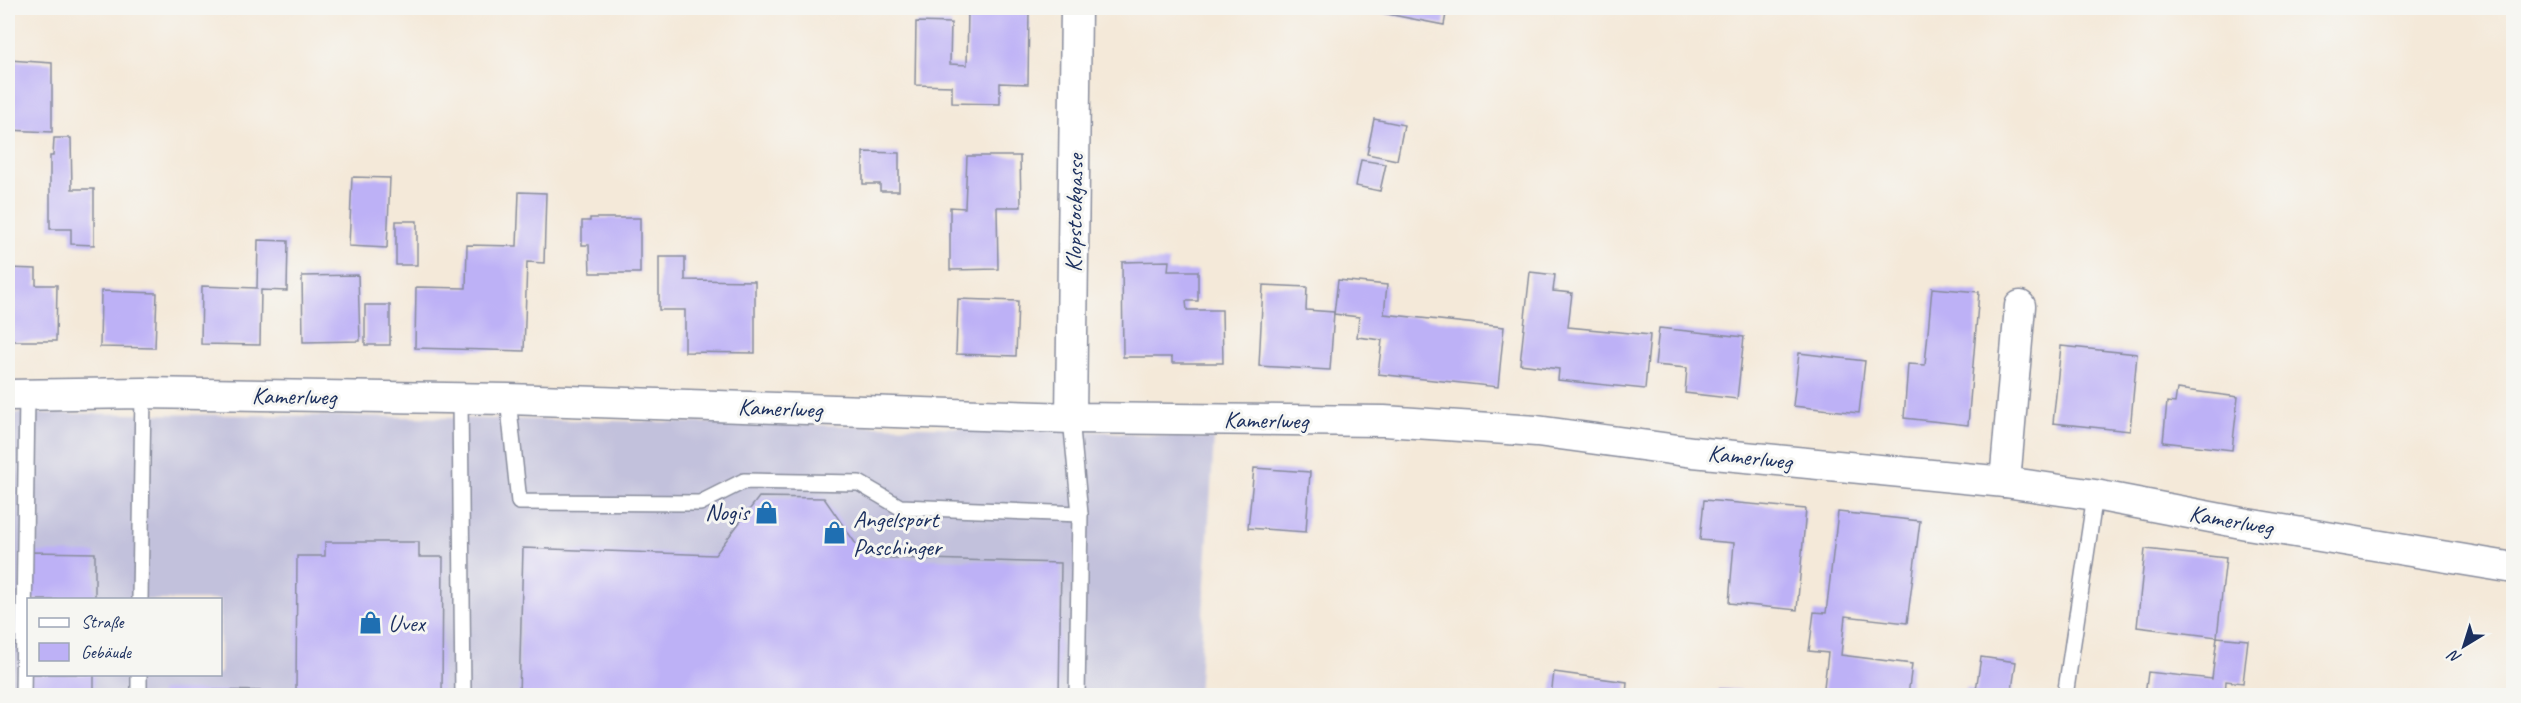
<svg xmlns="http://www.w3.org/2000/svg" width="2521" height="703" viewBox="0 0 2521 703" font-family="Caveat,sans-serif">
  <rect width="100%" height="100%" fill="#f6f6f2"/>
  <filter id="ink" filterUnits="userSpaceOnUse"><feTurbulence type="fractalNoise" baseFrequency=".0167" numOctaves="2"/><feDisplacementMap in="SourceGraphic" scale="12" xChannelSelector="R" yChannelSelector="G"/><feConvolveMatrix kernelMatrix="1 2 1 2 8 2 1 2 1" color-interpolation-filters="sRGB"/></filter>
  <filter id="wash" filterUnits="userSpaceOnUse"><feTurbulence type="fractalNoise" baseFrequency=".008" numOctaves="4" result="noise"/><feDisplacementMap in="SourceGraphic" scale="24" xChannelSelector="R" yChannelSelector="G"/><feGaussianBlur stdDeviation="1.35" result="paint"/><feColorMatrix in="noise" values="0 0 0 0 0 0 0 0 0 0 0 0 0 0 0 0 0 1.4 0 .05"/><feComposite in="paint" operator="in"/></filter>
  <g filter="url(#wash)">
    <rect width="100%" height="100%" fill="#f4e9d9"/>
    <path fill="#c2c1dc" fill-rule="evenodd" d="M8 413 350 416 1076 430 1214 439 1198 695 8 696ZM28 600H220V674H28Z"/>
    <g id="blocks">
      <g fill="#bdb1f6">
        <polygon points="968,8 1019,8 1019,9 1029,10 1028,84 1000,83 1000,104 952,103 952,86 915,85 916,22 951,23 950,64 967,65"/>
        <polygon points="1357,8 1447,8 1444,25"/>
        <polygon points="9,60 52,63 52,132 8,130"/>
        <polygon points="1374,119 1404,125 1397,160 1367,154"/>
        <polygon points="54,138 71,138 72,189 94,189 94,245 71,244 71,229 50,229 50,156 53,156"/>
        <polygon points="863,152 899,153 899,191 880,191 880,184 863,184"/>
        <polygon points="967,156 1020,156 1021,207 997,207 998,269 950,270 950,207 965,208"/>
        <polygon points="1361,160 1386,164 1380,191 1356,186"/>
        <polygon points="352,177 390,178 387,248 349,246"/>
        <polygon points="519,192 546,193 544,263 527,262 524,351 415,348 416,287 466,288 467,245 517,246"/>
        <polygon points="590,218 640,218 640,273 590,273 589,245 582,245 582,221 590,221"/>
        <rect x="396" y="221" width="21" height="44"/>
        <polygon points="258,240 288,241 287,291 261,290 260,345 201,344 202,286 257,288"/>
        <polygon points="659,257 685,257 685,280 755,281 755,353 685,352 685,310 659,310"/>
        <polygon points="1169,261 1168,271 1198,271 1198,301 1186,301 1187,310 1222,310 1223,363 1172,363 1172,357 1123,357 1122,262"/>
        <polygon points="8,268 36,269 36,285 57,285 56,341 8,341"/>
        <polygon points="1530,272 1555,275 1553,291 1572,293 1568,327 1650,335 1645,389 1558,380 1559,369 1520,364"/>
        <polygon points="358,275 360,341 303,342 302,276"/>
        <polygon points="1338,280 1387,285 1384,314 1504,327 1498,387 1378,374 1382,340 1357,337 1359,317 1334,314"/>
        <polygon points="1263,285 1307,287 1306,310 1334,312 1330,370 1259,366"/>
        <polygon points="1932,288 1979,292 1968,425 1904,418 1908,364 1925,365"/>
        <polygon points="101,291 157,293 155,348 100,347"/>
        <polygon points="958,299 1018,301 1016,356 956,354"/>
        <rect x="365" y="305" width="25" height="40"/>
        <polygon points="1659,328 1744,337 1737,399 1685,393 1687,368 1655,365"/>
        <polygon points="2061,346 2137,354 2130,431 2053,423"/>
        <polygon points="1799,353 1865,361 1859,413 1793,406"/>
        <polygon points="2177,389 2238,397 2232,450 2163,442 2167,402 2175,403"/>
        <polygon points="1254,468 1310,472 1306,532 1248,528"/>
        <polygon points="759,497 824,498 865,557 1061,563 1059,696 519,696 523,548 715,555"/>
        <polygon points="1704,500 1806,509 1797,610 1729,603 1734,543 1700,540"/>
        <polygon points="1838,512 1920,521 1907,623 1845,616 1841,655 1912,664 1908,696 1823,696 1828,653 1809,651 1814,612 1826,613"/>
        <polygon points="325,542 419,542 419,557 443,557 442,696 161,696 161,690 296,691 297,556 325,556"/>
        <polygon points="2145,549 2226,558 2217,637 2137,627"/>
        <polygon points="30,552 95,553 95,600 29,600"/>
        <polygon points="2217,637 2248,640 2243,683 2226,681 2225,696 2145,696 2148,672 2212,679"/>
        <polygon points="1981,657 2016,662 2011,696 1965,696 1966,688 1976,690"/>
        <polygon points="1554,672 1627,682 1626,696 1551,696"/>
        <rect x="29" y="674" width="65" height="22"/>
        <polygon points="1719,689 1741,690 1740,696 1718,696"/>
      </g>
    </g>
  </g>
  <g filter="url(#ink)">
    <use href="#blocks" fill-opacity="0" stroke="#888c9c" stroke-width="1.5"/>
    <g fill="none" stroke-linecap="round" stroke-linejoin="round">
      <defs>
        <g id="service">
          <polyline points="460,399 463,696"/>
          <polyline points="508,399 519,502 700,503 744,481 859,483 900,507 1080,514 1071,418"/>
          <polyline points="140,600 143,393"/>
          <polyline points="23,696 27,395"/>
          <polyline points="139,696 139,674"/>
          <polyline points="1077,696 1080,514"/>
          <polyline points="2065,696 2095,495"/>
        </g>
        <g id="minor">
          <polyline points="8,395 143,393 508,399 1071,418 1384,421 1537,431 1693,452 2005,482 2095,495 2247,524 2514,568"/>
          <polyline points="1071,418 1076,8"/>
          <polyline points="2005,482 2020,306"/>
        </g>
      </defs>
      <use href="#service" stroke="#888c9c" stroke-width="18"/>
      <use href="#minor" stroke="#888c9c" stroke-width="33"/>
      <use href="#service" stroke="#fff" stroke-width="15"/>
      <use href="#minor" stroke="#fff" stroke-width="30"/>
    </g>
  </g>
  <defs>
    <symbol id="shop-bare" viewBox="-9 -9 18 18"><path d="M-5-2.5h2.3a2.7 3.5 0 0 1 5.4 0H5L5.5 6h-11ZM-1.5-2.5h3a1.5 2.3 0 0 0-3 0Z" fill="#1f6fb2" stroke="#f6f6f2" stroke-width="2.5" paint-order="stroke"/></symbol>
  </defs>
  <g fill-rule="evenodd">
    <use href="#shop-bare" x="750" y="496" width="33" height="33"/>
    <use href="#shop-bare" x="818" y="516" width="33" height="33"/>
    <use href="#shop-bare" x="354" y="606" width="33" height="33"/>
  </g>
  <g text-anchor="middle" dominant-baseline="central" stroke-width="6" stroke-linejoin="round" paint-order="stroke">
    <g font-size="24" fill="#1b2f5e" stroke="#f6f6f2">
      <text transform="translate(1074 213) rotate(-89)">Klopstockgasse</text>
      <text transform="translate(294 396) rotate(1)">Kamerlweg</text>
      <text transform="translate(780 408) rotate(2)">Kamerlweg</text>
      <text transform="translate(1266 420) rotate(1)">Kamerlweg</text>
      <text transform="translate(1750 457) rotate(6)">Kamerlweg</text>
      <text transform="translate(2231 520) rotate(10)">Kamerlweg</text>
    </g>
    <g font-size="24" fill="#1b2f5e" stroke="#f6f6f2" text-anchor="start">
      <text x="749" y="512" text-anchor="end">Nogis</text>
      <text x="853" y="519">Angelsport<tspan x="853" dy="28">Paschinger</tspan></text>
      <text x="388" y="623">Uvex</text>
    </g>
  </g>
  <rect width="2521" height="703" fill="none" stroke="#f6f6f2" stroke-width="30"/>
  <rect x="27" y="598" width="195" height="78" fill="#f6f6f2" stroke="#9ea6b7" stroke-width="1.5"/>
  <rect x="39" y="618" width="30" height="9" fill="#ffffff" stroke="#9ea6b7" stroke-width="1.5"/>
  <text x="81" y="628" font-size="18" fill="#1b2f5e">Straße</text>
  <rect x="39" y="643" width="30" height="18" fill="#bdb1f6" stroke="#9ea6b7" stroke-width="1.5"/>
  <text x="81" y="658" font-size="18" fill="#1b2f5e">Gebäude</text>
  <g transform="translate(2464 646) rotate(218)" stroke="#f6f6f2" stroke-width="4.5" paint-order="stroke">
  <path d="M0-4.5L10 22L0 15L-10 22Z" fill="#1b2f5e"/>
  <text y="-9" font-size="16" font-weight="bold" text-anchor="middle" fill="#1b2f5e">N</text>
  </g>
</svg>
